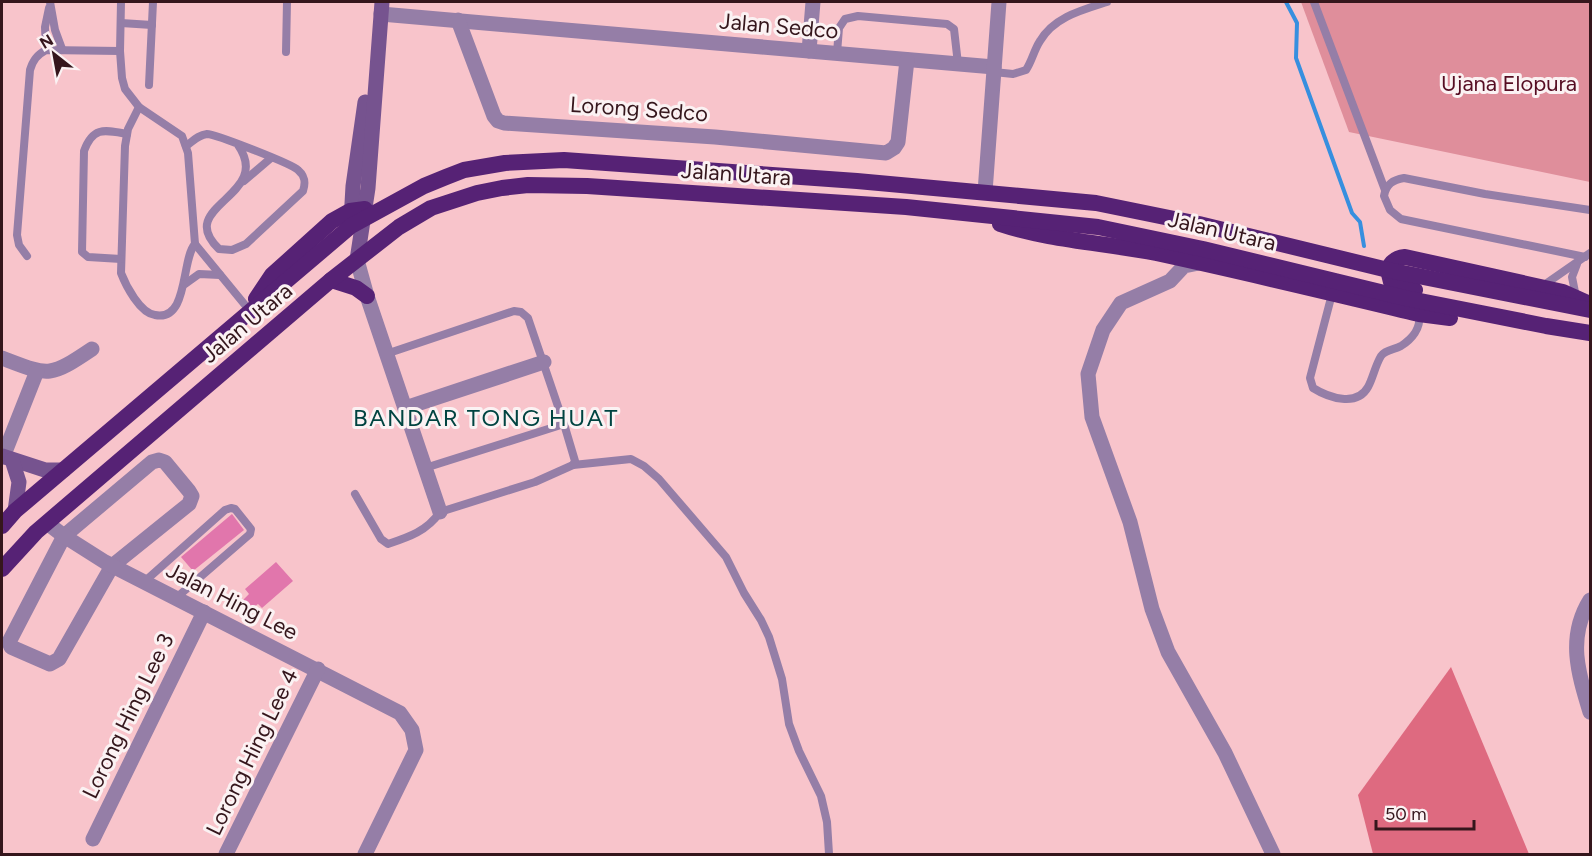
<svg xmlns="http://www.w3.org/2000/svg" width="1592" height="856" viewBox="0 0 1592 856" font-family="Figtree,sans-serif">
  <rect width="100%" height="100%" fill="#f8c4cb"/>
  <polygon fill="#df8e9b" points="1301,2 1590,2 1590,182 1349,132"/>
  <polygon fill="#de6a80" points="1451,667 1529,854 1373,854 1358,795"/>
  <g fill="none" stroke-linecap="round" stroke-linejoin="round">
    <polyline stroke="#378fdf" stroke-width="4" points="1286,2 1297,23 1296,58 1352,213 1360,222 1364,246"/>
  </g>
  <g fill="#e176ac">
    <polygon points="232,514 244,530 193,571 181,557"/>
    <polygon points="276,562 293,581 262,608 258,604 250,610 242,601 249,594 245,589"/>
  </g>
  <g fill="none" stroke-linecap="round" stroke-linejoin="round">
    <g stroke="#957ea7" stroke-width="8">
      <polyline points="50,2 55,30 62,49"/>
      <polyline points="121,2 120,51 122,78 125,89 139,107 182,136 188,153 195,244 250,311"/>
      <polyline points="1314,2 1385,190"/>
      <polyline points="121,23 152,25"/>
      <polyline points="46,50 45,27 49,8"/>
      <polyline points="286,52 287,2"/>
      <polyline points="837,53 839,28 845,19 858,16 947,24 954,29 958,64"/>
      <path d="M994 72 1013 74 1026 70C1032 61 1034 50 1040 41 1054 17 1082 10 1107 2"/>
      <polyline points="149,85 153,2"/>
      <path d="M139 107 128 129 125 146 121 273C126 286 140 313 155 315 189 322 181 259 195 244"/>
      <path d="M186 146C193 141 198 135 207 134 215 134 292 164 298 170 305 176 306 182 303 191L246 244 232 250 219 249C173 205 274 197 238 145"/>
      <polyline points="244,181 271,158"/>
      <path d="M27 256 19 245 17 235 30 70C33 60 37 55 46 50L120 51"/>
      <path d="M1585 257 1401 219 1390 210 1384 196C1386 184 1393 180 1404 178L1485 194 1590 210"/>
      <path d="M121 259 88 257 82 252 84 151C93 126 105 130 127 134"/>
      <polyline points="185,284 199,274 220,275"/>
      <polyline points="1544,285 1590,253"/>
      <path d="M1332 294 1310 378 1313 388C1329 398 1357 407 1368 387 1373 378 1375 366 1381 356 1386 349 1394 350 1401 346 1412 339 1421 328 1419 315"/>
      <polyline points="1576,297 1572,277 1577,264"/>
      <polyline points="386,354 514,311 521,312 528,318 564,424 425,468"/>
      <polyline points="573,465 631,459 644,466 659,479 726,557 744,593 761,620 769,637 782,679 789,724 799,751 821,796 827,822 829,854"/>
      <path d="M355 494 381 539 388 544C409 537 427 531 440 512L535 482 573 465 575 461 564 424"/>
      <polyline points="144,582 225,510 231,508 235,509 251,529 250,534 176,598"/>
    </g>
    <g stroke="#957ea7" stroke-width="15">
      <polyline points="381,14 994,67"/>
      <polyline points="458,20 494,116 498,121 504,123 715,137 886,153 894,148 898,142 907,60"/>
      <polyline points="809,51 813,2"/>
      <polyline points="985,192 999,2"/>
      <polyline points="357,260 367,296 440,512"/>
      <polyline points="1199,263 1184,266 1170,281 1121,303 1103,330 1088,374 1092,417 1130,522 1152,609 1168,652 1225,753 1273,854"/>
      <path d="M2 358C49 376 49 378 92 349"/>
      <polyline points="405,408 544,362"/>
      <polyline points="3,457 37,371"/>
      <polygon points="159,460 165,462 189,491 192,496 189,504 112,566 59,659 50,664 11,647 9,642 64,536 152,462"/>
      <polyline points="47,523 64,536 105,562 400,713 412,730 416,750 365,854"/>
      <path d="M1590 600C1567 637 1578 673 1590 712"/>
      <polyline points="93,839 204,612"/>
      <polyline points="226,854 318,669"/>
    </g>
    <g stroke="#76538f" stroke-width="15">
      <polyline points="351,221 353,186 365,102"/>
      <polyline points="357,260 368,188 382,2"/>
      <polyline points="2,456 45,470 64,470"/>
      <polyline points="12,460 19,482 15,511"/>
    </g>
    <g stroke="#562275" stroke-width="16">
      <path d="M1000 224C1048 240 1105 243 1156 253 1244 272 1331 293 1419 314L1450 318"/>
      <polyline points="331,280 356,288 367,296"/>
      <path d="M1415 290 1399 287 1391 282 1388 270C1391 261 1396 258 1405 257L1563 292 1590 304"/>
      <polyline points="256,299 272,275 332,221 350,211 365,209"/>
      <polyline points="2,526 15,511 351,226 424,186 446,177 464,170 505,163 564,160 857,181 1096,203 1199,224 1388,270 1590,310"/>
      <polyline points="2,569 36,532 331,280 399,227 431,208 477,193 502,188 528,185 587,186 906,207 1098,227 1203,249 1405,298 1546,326 1590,333"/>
    </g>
  </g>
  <g text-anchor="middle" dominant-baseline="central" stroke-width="6" stroke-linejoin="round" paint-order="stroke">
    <g font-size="22" fill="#35161c" stroke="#fbf2f3">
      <text transform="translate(779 26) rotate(5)">Jalan Sedco</text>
      <text transform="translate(639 109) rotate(4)">Lorong Sedco</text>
      <text transform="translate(736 174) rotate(4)">Jalan Utara</text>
      <text transform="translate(1222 231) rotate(13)">Jalan Utara</text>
      <text transform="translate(247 323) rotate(-40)">Jalan Utara</text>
      <text transform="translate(232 601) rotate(27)">Jalan Hing Lee</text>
      <text transform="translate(128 716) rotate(-64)">Lorong Hing Lee 3</text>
      <text transform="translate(252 752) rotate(-64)">Lorong Hing Lee 4</text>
    </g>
    <g font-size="22" fill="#560c22" stroke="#fbf2f3">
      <text x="1509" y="83">Ujana Elopura</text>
    </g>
    <g font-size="24" letter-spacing="1.5" fill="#014441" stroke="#fbf2f3">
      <text x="486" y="417">BANDAR TONG HUAT</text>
    </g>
  </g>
  <rect width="1592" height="856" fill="none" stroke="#35161c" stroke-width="6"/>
  <g transform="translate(54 54) rotate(329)" stroke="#fbf2f3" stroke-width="4.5" paint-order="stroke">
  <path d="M0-4.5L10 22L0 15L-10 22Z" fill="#35161c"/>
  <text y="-9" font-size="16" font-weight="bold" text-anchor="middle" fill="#35161c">N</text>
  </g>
  <path d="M1376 820v9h98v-9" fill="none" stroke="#35161c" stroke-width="3"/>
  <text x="1385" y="820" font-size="18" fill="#35161c" stroke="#fbf2f3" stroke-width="4.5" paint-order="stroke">50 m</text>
</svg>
